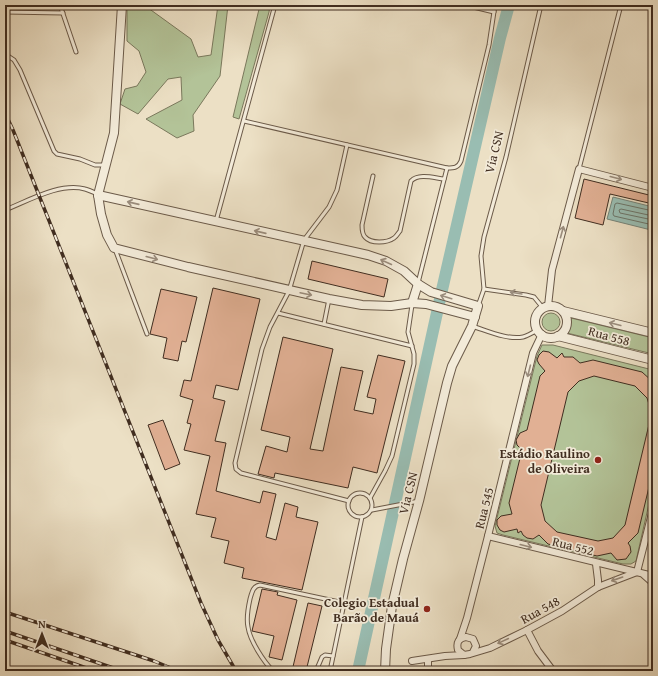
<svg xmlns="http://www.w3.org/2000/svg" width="658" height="676" viewBox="0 0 658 676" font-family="'Gentium Book Plus',serif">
  <rect width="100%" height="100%" fill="#ece0c5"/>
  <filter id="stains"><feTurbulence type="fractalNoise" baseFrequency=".005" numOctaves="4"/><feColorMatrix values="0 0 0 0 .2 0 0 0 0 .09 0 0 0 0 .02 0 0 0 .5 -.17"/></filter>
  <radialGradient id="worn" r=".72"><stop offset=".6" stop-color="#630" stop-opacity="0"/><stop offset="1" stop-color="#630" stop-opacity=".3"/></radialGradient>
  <g fill="#b3c398" stroke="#7a785c">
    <polygon points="127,5 144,5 191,39 198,57 211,55 218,5 228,5 220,76 193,115 194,131 177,138 146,119 182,100 181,77 168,79 138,114 120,104 125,89 137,86 146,72 139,51 127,41"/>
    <polygon points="260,5 270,5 269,12 239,119 233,117"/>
    <circle cx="551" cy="322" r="9"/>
    <polygon points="571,318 653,338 653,354 567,333 570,324"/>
    <polygon points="542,345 553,345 653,370 653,486 636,561 631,564 623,564 503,535 497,533 495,526 537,356"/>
  </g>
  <polygon fill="#99bdb2" stroke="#758378" points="613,197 653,207 653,223 651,230 607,219"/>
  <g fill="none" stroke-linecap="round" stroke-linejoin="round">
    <g stroke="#6c7569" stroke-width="1">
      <polyline points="653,211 617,203 615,204 613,214 614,216 653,225"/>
      <polyline points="653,216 621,209 619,210 620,213 653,220"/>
    </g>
    <polyline stroke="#99bdb2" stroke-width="12" points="358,671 442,290 500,38 509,5"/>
  </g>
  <g fill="#e1b094" stroke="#402d20">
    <polygon points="584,179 653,196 653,204 610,194 603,225 575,218"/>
    <polygon points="312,261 388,279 384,297 308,279"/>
    <polygon points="213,288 260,299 238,390 216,385 213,398 225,401 215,441 226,443 216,491 260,503 263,491 276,494 266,537 276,540 285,503 298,507 296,517 318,522 302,590 242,578 244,568 224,563 229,541 211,537 216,518 196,514 210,456 184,450 191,424 187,423 193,400 180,396 184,380 191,381"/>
    <polygon points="161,289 197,297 186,342 182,341 178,361 163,358 167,338 150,334"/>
    <polygon points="283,337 333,349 310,449 323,451 341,367 363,371 354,410 373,414 376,399 367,397 378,355 405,361 377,473 353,467 348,488 275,473 274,478 258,474 266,446 287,452 290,437 261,430"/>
    <polygon points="543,351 549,352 557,358 562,353 564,357 573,357 580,363 593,360 642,372 653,382 653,414 652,414 647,398 635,386 594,376 579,381 568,392 541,505 545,521 557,532 598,541 613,538 625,525 651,416 653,417 653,470 638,533 628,543 630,546 631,552 626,559 617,560 611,553 597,556 548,544 539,535 533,539 527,538 523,535 521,531 518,533 517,529 504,532 500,530 497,525 497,520 501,516 512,514 509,503 522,450 517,445 516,440 520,433 527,430 540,376 545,371 539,364 537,360 539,355"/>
    <polygon points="163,420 180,464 165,470 148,425"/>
    <polygon points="262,589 278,592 277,595 297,600 282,660 269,657 274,636 252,631"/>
    <polygon points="308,603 322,606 306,671 292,671"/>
  </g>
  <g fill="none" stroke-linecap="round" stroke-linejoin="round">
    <defs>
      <g id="service">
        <polyline points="60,5 76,52"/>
        <polyline points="465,5 494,12"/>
        <polyline points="5,12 63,13"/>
        <polyline points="5,54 14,60 20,70 54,151 57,154 80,159 95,165 104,165"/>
        <path d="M244 121 447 168C454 168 458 168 461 161L489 45 495 5"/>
        <polyline points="347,145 337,190 329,207 304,240 289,291 270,327 262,349 235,463 236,469 241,473 349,501"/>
        <polyline points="579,169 621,5"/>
        <path d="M373 176 362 225C362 229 362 234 365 237 371 244 387 243 394 238 397 236 398 233 400 231L411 181C419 173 434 178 444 179"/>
        <path d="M5 210C28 201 60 182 85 189 89 190 93 192 97 194"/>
        <polyline points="216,221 275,5"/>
        <polyline points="115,249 147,334"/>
        <polyline points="418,283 447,168"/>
        <polyline points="484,289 526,295 534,297 543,308"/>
        <polyline points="478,306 484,289 481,256 484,237 506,157 541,5"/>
        <polyline points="278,313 412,346"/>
        <polyline points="324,324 329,299"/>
        <path d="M472 326C488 331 507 340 523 337 528 336 533 332 538 330"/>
        <circle cx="360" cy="505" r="12"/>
        <polyline points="370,498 385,471 392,456 414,364 414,354 408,332 412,305"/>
        <polyline points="372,510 419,501"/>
        <path d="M273 671C264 662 250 641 248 627 246 618 248 608 250 599 252 592 253 586 260 585L344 603"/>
        <polyline points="316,671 322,657 325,655 333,656"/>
        <polyline points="330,671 362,517"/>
      </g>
      <g id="minor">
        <polyline points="548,306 552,270 579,169 653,188"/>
        <polyline points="488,536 653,576"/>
        <polyline points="596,564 598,580 598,587"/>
        <polyline points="637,572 653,509"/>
        <polyline points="644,575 653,583"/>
        <polyline points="527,630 538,651 553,671"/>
        <polyline points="460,639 467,618 488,536 533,353 542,334"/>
        <path d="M473 652 476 646 473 639 466 637C459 638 456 642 458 650L464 655 470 654 490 648 527 630 562 611 598 587 637 572"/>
        <polyline points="412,661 445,656 464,655"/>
        <polyline points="428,671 428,659"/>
      </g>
      <g id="tertiary">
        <polyline points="122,5 114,133 98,195 101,214 107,235 114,248 188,267 329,299 362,305 391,306 412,303 426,304 475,317"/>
        <polyline points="98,195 368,255 386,261 404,271 418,284 431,292 478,306 472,326 452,366 447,383 419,501 403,559 392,606 386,649 385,671"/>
        <polyline points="412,303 418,284"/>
        <circle cx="551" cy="322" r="16"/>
        <polyline points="563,311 653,333"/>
        <polyline points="558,336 653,360"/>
      </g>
    </defs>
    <use href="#service" stroke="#6b5a49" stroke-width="5"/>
    <use href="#minor" stroke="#6b5a49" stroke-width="8"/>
    <use href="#tertiary" stroke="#6b5a49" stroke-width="10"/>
    <use href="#service" stroke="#f3ebd9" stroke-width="3"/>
    <use href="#minor" stroke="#f3ebd9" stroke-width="6"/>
    <use href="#tertiary" stroke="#f3ebd9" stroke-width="8"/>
    <defs>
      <g id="rail">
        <polyline points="5,113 13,130 201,603 218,640 236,671"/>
        <polyline points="5,612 154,661 178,671"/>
        <polyline points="5,631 122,671"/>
        <polyline points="5,640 95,671"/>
      </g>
    </defs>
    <use href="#rail" stroke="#402d20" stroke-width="3.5"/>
    <use href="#rail" stroke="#f3ebd9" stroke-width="2" stroke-dasharray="6" stroke-linecap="butt"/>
  </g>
  <defs><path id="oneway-shaft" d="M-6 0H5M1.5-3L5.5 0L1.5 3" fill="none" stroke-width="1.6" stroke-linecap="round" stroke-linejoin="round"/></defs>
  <g stroke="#9a8c7c">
    <use href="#oneway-shaft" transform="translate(616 178) rotate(15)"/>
    <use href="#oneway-shaft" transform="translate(133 203) rotate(-167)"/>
    <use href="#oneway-shaft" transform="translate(260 232) rotate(-167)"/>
    <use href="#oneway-shaft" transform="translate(562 232) rotate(-75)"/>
    <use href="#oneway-shaft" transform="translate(152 258) rotate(15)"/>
    <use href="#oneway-shaft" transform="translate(386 262) rotate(-156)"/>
    <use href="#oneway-shaft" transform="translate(516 293) rotate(-171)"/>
    <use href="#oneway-shaft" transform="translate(306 294) rotate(12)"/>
    <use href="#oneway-shaft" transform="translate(446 297) rotate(-163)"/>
    <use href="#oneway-shaft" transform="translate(615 324) rotate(-166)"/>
    <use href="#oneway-shaft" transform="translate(529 371) rotate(104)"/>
    <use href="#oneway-shaft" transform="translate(526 546) rotate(14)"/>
    <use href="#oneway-shaft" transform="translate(617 579) rotate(161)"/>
    <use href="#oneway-shaft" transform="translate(503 641) rotate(155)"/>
  </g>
  <g fill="#8f2418" stroke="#f3ebd9" stroke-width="1.5">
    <circle cx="598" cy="460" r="4"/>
    <circle cx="427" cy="609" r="4"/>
  </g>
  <g text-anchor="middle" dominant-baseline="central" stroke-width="3.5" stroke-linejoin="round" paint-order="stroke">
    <g font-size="13" fill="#402d20" stroke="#f3ebd9">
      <text transform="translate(494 152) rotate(-76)">Via CSN</text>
      <text transform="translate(609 336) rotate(15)">Rua 558</text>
      <text transform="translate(408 493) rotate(-76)">Via CSN</text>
      <text transform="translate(484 508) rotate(-76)">Rua 545</text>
      <text transform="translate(573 546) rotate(14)">Rua 552</text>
      <text transform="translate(540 610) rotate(-29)">Rua 548</text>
    </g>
    <g font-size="13" font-weight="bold" fill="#402d20" stroke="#f3ebd9" text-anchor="end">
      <text x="590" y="453">Estádio Raulino<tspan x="590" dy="15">de Oliveira</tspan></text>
      <text x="419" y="602">Colegio Estadual<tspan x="419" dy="15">Barão de Mauá</tspan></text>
    </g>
  </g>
  <rect width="658" height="676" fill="none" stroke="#ece0c5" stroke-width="20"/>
  <rect x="6" y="6" width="646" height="664" fill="none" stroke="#402d20" stroke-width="2"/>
  <rect x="10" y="10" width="638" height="656" fill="none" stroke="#402d20"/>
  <g transform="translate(42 634)" stroke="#f3ebd9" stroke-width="3" paint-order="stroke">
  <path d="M0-3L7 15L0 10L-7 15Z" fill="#402d20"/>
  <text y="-6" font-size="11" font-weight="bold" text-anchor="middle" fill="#402d20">N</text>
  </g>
  <rect width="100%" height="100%" filter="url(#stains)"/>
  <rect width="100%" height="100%" fill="url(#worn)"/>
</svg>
